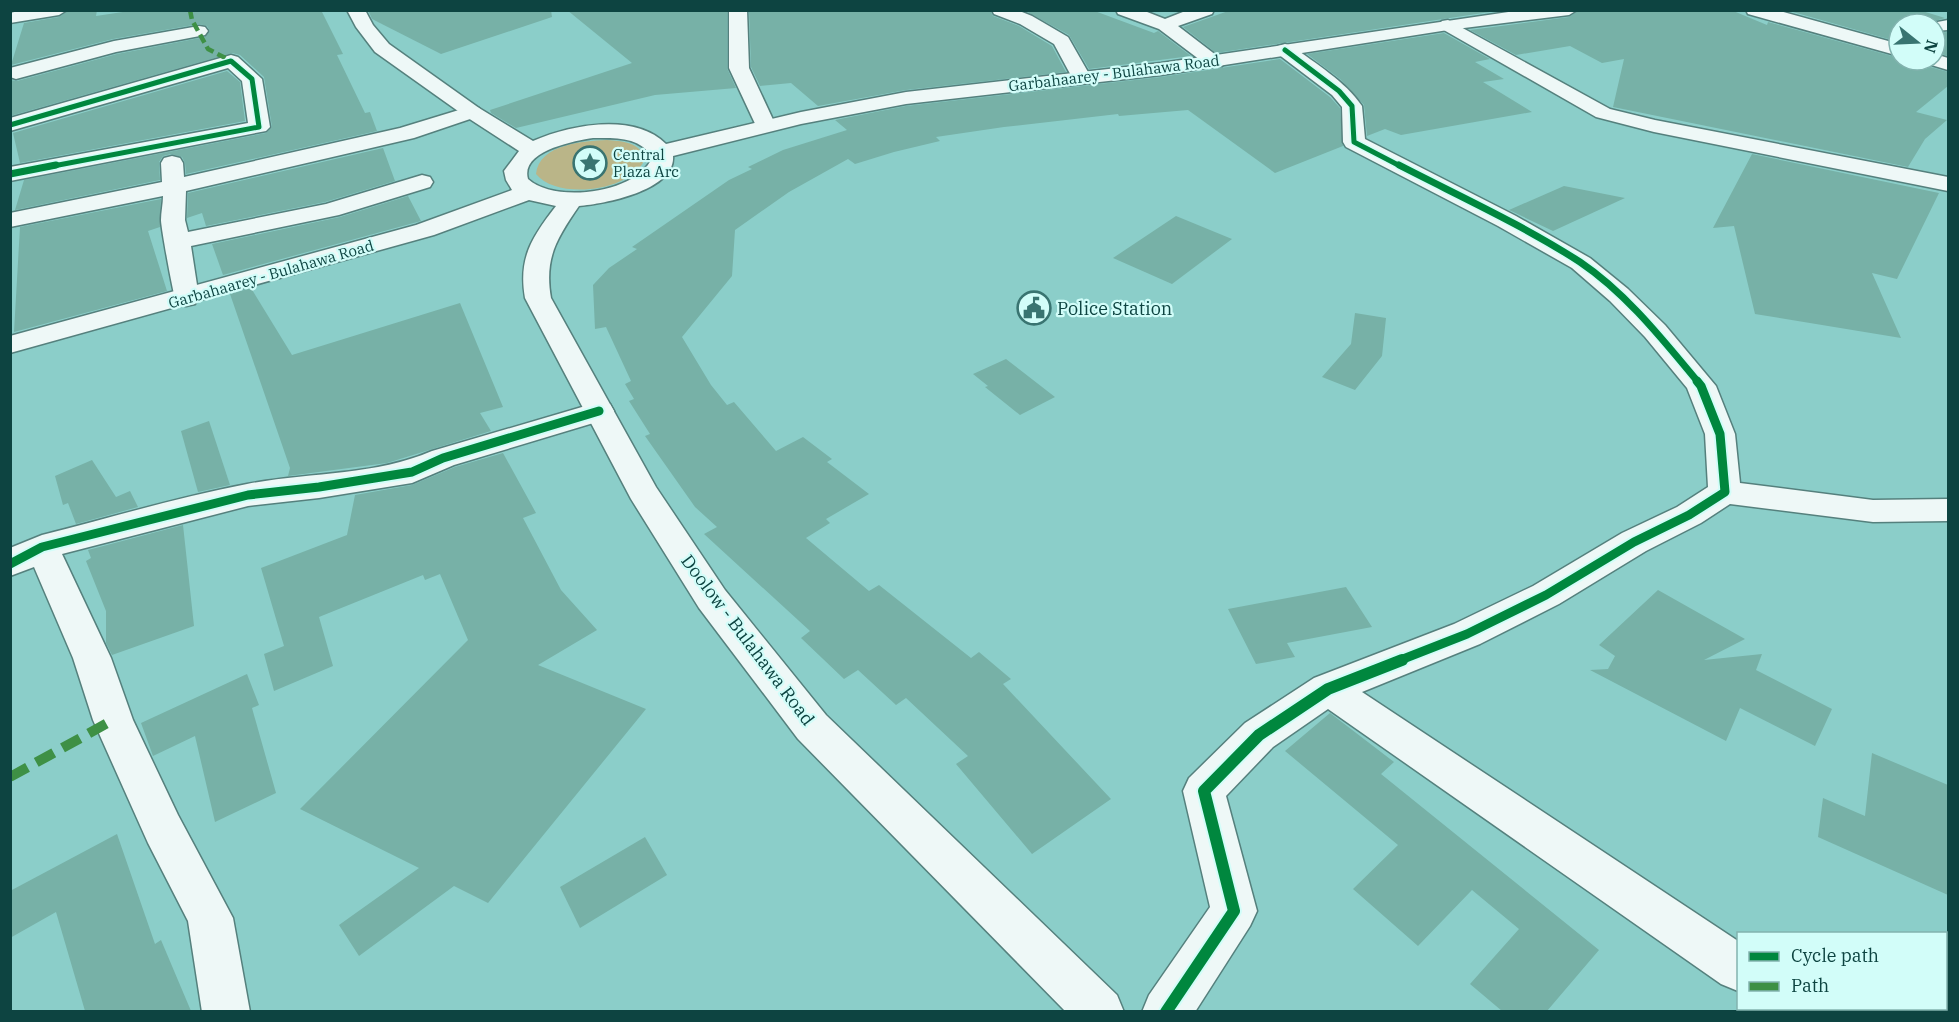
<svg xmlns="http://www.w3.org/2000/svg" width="1959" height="1022" viewBox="0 0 1959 1022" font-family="'IBM Plex Serif',serif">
  <rect width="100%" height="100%" fill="#8bcec9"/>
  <path fill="#bab588" d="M607 140C622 141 640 142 645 159 632 191 558 201 536 174 539 144 584 141 607 140Z"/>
  <g fill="#77b1a7">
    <polygon points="69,10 97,10 96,16 136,10 321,10 343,54 337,55 365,113 370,112 377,131 186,174 185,163 182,157 171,154 163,156 159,162 160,180 15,210 24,180 266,133 272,127 264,77 240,55 232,53 10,116 10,80 17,81 117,54 205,37 210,31 207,26 199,24 113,39 11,65 24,23 59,17"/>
    <polygon points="368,10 551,10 552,17 441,54 372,19"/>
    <polygon points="567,10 727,10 727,68 736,88 655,95 516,128 491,113 490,110 632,63"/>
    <polygon points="749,10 990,10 993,16 1019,26 1052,46 1066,72 906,90 818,106 791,83 760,86 751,67"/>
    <polygon points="1024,10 1092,10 1154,33 1158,31 1191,56 1089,69 1069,35"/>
    <polygon points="1231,10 1503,10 1216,53 1183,27"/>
    <polygon points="1579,10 1731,10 1767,25 1768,22 1899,58 1899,60 1923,60 1927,66 1948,72 1948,86 1916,112 1947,120 1925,139 1908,167 1613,107 1624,59 1602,63 1570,46 1516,55 1470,30 1569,17"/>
    <polygon points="1786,10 1919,10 1945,18 1925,24 1899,24 1899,42"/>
    <polygon points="1948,32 1948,56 1935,52 1935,33"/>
    <polygon points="1444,33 1490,59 1475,62 1504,79 1483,82 1532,112 1401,135 1385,129 1367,136 1364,105 1340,79 1307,54"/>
    <polygon points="1280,59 1330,97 1340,108 1343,146 1275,173 1188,110 1119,116 1118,114 1004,127 936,137 940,141 894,152 855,164 848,159 789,192 735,230 732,276 682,337 711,385 727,405 734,402 776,451 803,437 832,459 827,462 869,494 826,519 830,523 806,538 869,591 879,585 971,658 979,652 1011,679 1003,684 1111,799 1032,854 956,764 968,756 906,698 896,705 858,670 844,679 801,638 810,631 704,534 717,527 695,507 645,436 650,434 629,401 634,399 625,384 631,381 606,327 595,329 593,285 609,268 637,249 632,247 729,180 752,169 748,167 783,150 847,130 835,120 906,106 1161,77"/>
    <polygon points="227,71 240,82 245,121 20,163 13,133"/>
    <polygon points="383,148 395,181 325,202 206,226 202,213 187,218 188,193"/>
    <polygon points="1752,154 1939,193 1897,279 1872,273 1901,338 1755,314 1734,226 1713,228"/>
    <polygon points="1564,186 1625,198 1553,231 1509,210"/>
    <polygon points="408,196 421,221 223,275 212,244 340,217"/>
    <polygon points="161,199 160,227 148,231 167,291 14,332 20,227"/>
    <polygon points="1176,216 1232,239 1172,284 1113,258"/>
    <polygon points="251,288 292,355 460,303 503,407 480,413 491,431 387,463 288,476 290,468 230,294"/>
    <polygon points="1355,313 1386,318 1382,356 1355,390 1322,377 1351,344"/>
    <polygon points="1006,359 1055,397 1020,415 985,387 988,386 973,374"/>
    <polygon points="209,421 230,485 198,492 181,431"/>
    <polygon points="503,453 536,513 523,518 561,590 597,630 538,665 646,709 488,903 454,886 359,956 339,925 419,868 300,809 468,640 440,574 425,580 423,575 319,617 333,666 274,691 264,654 284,646 261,568 347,535 355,495 412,485 455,467"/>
    <polygon points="92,460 116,497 130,491 138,507 76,524 68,503 63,505 55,476"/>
    <polygon points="183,525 194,626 112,655 106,643 106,611 86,561 91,558 88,550"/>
    <polygon points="1346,587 1372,627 1287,643 1295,657 1256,664 1228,609"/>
    <polygon points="1658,590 1745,639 1704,660 1762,654 1756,670 1832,709 1815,746 1740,708 1726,741 1590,670 1608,669 1615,656 1599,645"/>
    <polygon points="247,674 259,705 252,708 276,793 215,822 195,736 153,756 141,723"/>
    <polygon points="1330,713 1394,762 1381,774 1599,950 1547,1011 1502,1011 1470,984 1519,929 1472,890 1418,946 1353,889 1398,845 1285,751"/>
    <polygon points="1872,753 1948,785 1948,895 1818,837 1823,798 1865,816"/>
    <polygon points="117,834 155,944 161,940 191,1011 85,1011 56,912 10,938 10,891"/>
    <polygon points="645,837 667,875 580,928 560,887"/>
  </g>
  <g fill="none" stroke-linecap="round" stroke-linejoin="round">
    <defs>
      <g id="minor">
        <polygon points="23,10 67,10 59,15 10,23 10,13"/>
        <polygon points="729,10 747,10 749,68 776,126 772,130 765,132 758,130 729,68"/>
        <polygon points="992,10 1017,10 1032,16 1068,37 1092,79 1089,83 1075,83 1054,44 1020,24 994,14"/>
        <polygon points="1116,10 1142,10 1165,19 1188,10 1214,10 1212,14 1178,26 1225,62 1222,66 1208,66 1159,29 1118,14"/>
        <polygon points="1746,10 1776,10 1899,44 1899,56 1748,14"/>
        <polygon points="1448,20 1610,109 1655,120 1948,177 1948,191 1654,132 1596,117 1442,29 1439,25 1442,21"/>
        <polygon points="1948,20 1948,30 1935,31 1935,24 1927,24"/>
        <polygon points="199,26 205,27 208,31 205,35 116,52 16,79 10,77 10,68 114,41"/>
        <path d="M1285 44 1292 46C1316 64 1345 81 1362 106L1365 139 1516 216 1590 258 1628 289 1665 325 1716 386 1735 434 1740 483 1873 500 1948 499V521L1873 522 1730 504 1701 523 1646 551 1559 604 1480 644 1362 692 1738 941V991L1721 984 1328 709 1273 747 1226 796 1257 911 1250 926 1195 1012H1142L1149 995 1210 907 1183 791 1189 778 1245 723 1314 678 1454 624 1533 586 1622 533 1677 507 1708 487 1705 434 1687 388 1645 337 1610 301 1572 268 1498 226 1346 147 1343 142 1342 107 1332 95 1278 54 1276 50 1278 46Z"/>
        <polygon points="1935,54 1948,58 1948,70 1928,64 1925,60 1935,60"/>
        <polygon points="231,55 238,57 262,79 270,127 266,131 10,181 10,167 248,123 242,81 228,68 10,131 10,118"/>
        <path d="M472 106 479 108 482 112 479 116 414 138 186 191 185 220 188 232 326 204 422 175 430 177 433 182 430 187 339 215 191 246 199 298 195 304 186 306 177 304C174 300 161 227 161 220 161 212 163 204 163 196L10 227V213L162 182 161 163 164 158 172 156 180 158 183 163 184 177 400 128Z"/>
        <path d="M599 402 610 404 614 411 610 418 454 465 412 483 319 498 248 506 62 554 111 658 133 720 178 815 233 918 250 1012H202L188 921 148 843 93 720 73 658 34 567 10 576V548L42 535C110 518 178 497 247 484 309 472 374 476 432 451Z"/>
        <polygon points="1765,1008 1816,1008 1817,1012 1766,1012"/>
      </g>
      <path id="secondary" d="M347 10H365L373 25 389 44 479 108 533 141C570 125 634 112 666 144L801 112 906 92 1161 63 1522 10H1577L1569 15 1448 30 1161 75 906 104 801 124 673 156C676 190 605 204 579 206 557 238 544 258 551 298L656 487 725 590 826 715 1117 995 1124 1012H1066L798 739 699 608 631 499 525 298C518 258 532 237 556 206L529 200 434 235 10 353V336L416 225 512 190 506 180 504 171 519 151 465 116 375 52 356 27ZM593 138C614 138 641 136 652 158 637 193 555 204 528 179 520 151 574 141 593 138Z"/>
    </defs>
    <use href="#minor" stroke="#55807d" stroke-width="3"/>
    <use href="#secondary" stroke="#55807d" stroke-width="3"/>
    <use href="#minor" fill="#eef8f7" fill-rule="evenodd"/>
    <use href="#secondary" fill="#eef8f7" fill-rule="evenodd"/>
    <polyline stroke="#3e9045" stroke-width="4.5" stroke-dasharray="9 4.5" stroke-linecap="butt" points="190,10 192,20 208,49 231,61"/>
    <polyline stroke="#3e9045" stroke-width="10" stroke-dasharray="20 10" stroke-linecap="butt" points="10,777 113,720"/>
    <defs>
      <g id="cycleway-far3">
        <polyline points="1285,50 1339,91 1352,106 1354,142 1402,167"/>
        <polyline points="10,125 231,61 252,79 259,127 48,167"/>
      </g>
      <g id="cycleway-far2">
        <path d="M1399 165C1459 196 1523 225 1580 262 1626 293 1663 340 1698 382"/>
        <polyline points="10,174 56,165"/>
      </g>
      <g id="cycleway-far1">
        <polyline points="10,564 42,547 248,495 319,487 412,472 443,458 599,411"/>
        <polyline points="1398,661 1467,634 1546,595 1634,542 1689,515 1725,492 1720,434 1701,386 1697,381"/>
      </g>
      <polyline id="cycleway" points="1166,1012 1234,911 1204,791 1259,735 1328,689 1402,660"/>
    </defs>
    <use href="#cycleway-far3" stroke="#d2fdf9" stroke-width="8"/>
    <use href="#cycleway-far2" stroke="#d2fdf9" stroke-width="10"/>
    <use href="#cycleway-far1" stroke="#d2fdf9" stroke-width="13"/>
    <use href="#cycleway" stroke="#d2fdf9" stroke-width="16"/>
    <use href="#cycleway-far3" stroke="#00873e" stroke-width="5"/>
    <use href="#cycleway-far2" stroke="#00873e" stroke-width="7"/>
    <use href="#cycleway-far1" stroke="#00873e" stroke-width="9"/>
    <use href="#cycleway" stroke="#00873e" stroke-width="12"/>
  </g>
  <defs>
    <symbol id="sight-ring" viewBox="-11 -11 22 22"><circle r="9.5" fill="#d2fdf9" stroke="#397471" stroke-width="1.5"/><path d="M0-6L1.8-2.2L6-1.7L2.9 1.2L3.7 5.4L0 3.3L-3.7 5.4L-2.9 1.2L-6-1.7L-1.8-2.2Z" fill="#397471"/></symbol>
    <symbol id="civic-ring" viewBox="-11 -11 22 22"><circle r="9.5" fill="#d2fdf9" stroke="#397471" stroke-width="1.5"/><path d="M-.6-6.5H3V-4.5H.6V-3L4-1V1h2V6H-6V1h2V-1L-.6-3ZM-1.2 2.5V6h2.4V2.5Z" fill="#397471"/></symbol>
  </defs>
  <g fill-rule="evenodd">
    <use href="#sight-ring" x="571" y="144" width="38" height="38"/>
    <use href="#civic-ring" x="1015" y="289" width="38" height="38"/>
  </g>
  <g text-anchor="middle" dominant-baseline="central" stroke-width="4.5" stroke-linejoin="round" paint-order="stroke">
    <g font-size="15" fill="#0d4441" stroke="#d2fdf9">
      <text transform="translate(1114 73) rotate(-7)">Garbahaarey - Bulahawa Road</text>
      <text transform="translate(271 274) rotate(-16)">Garbahaarey - Bulahawa Road</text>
    </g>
    <g font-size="15" fill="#0d4441" stroke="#d2fdf9" text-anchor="start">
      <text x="613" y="154">Central<tspan x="613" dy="17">Plaza Arc</tspan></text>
    </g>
    <g font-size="18" fill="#0d4441" stroke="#d2fdf9" text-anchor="start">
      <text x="1057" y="308">Police Station</text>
    </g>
    <g font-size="18" fill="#0d4441" stroke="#d2fdf9">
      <text transform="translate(748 640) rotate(53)">Doolow - Bulahawa Road</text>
    </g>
  </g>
  <rect width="1959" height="1022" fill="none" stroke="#0d4441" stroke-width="24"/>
  <rect x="1737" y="932" width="210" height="78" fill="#d2fdf9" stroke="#83b3af" stroke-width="1.5"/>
  <rect x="1749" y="952" width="30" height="9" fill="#00873e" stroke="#83b3af" stroke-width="1.5"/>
  <text x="1791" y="962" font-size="18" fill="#0d4441">Cycle path</text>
  <rect x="1749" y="982" width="30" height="9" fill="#3e9045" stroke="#83b3af" stroke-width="1.5"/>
  <text x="1791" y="992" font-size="18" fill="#0d4441">Path</text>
  <g transform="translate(1917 42) rotate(108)"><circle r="28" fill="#d2fdf9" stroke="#83b3af" stroke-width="1.5"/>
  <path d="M0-4.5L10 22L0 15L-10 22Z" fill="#397471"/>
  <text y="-9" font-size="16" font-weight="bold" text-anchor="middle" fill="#0d4441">N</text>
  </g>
</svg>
